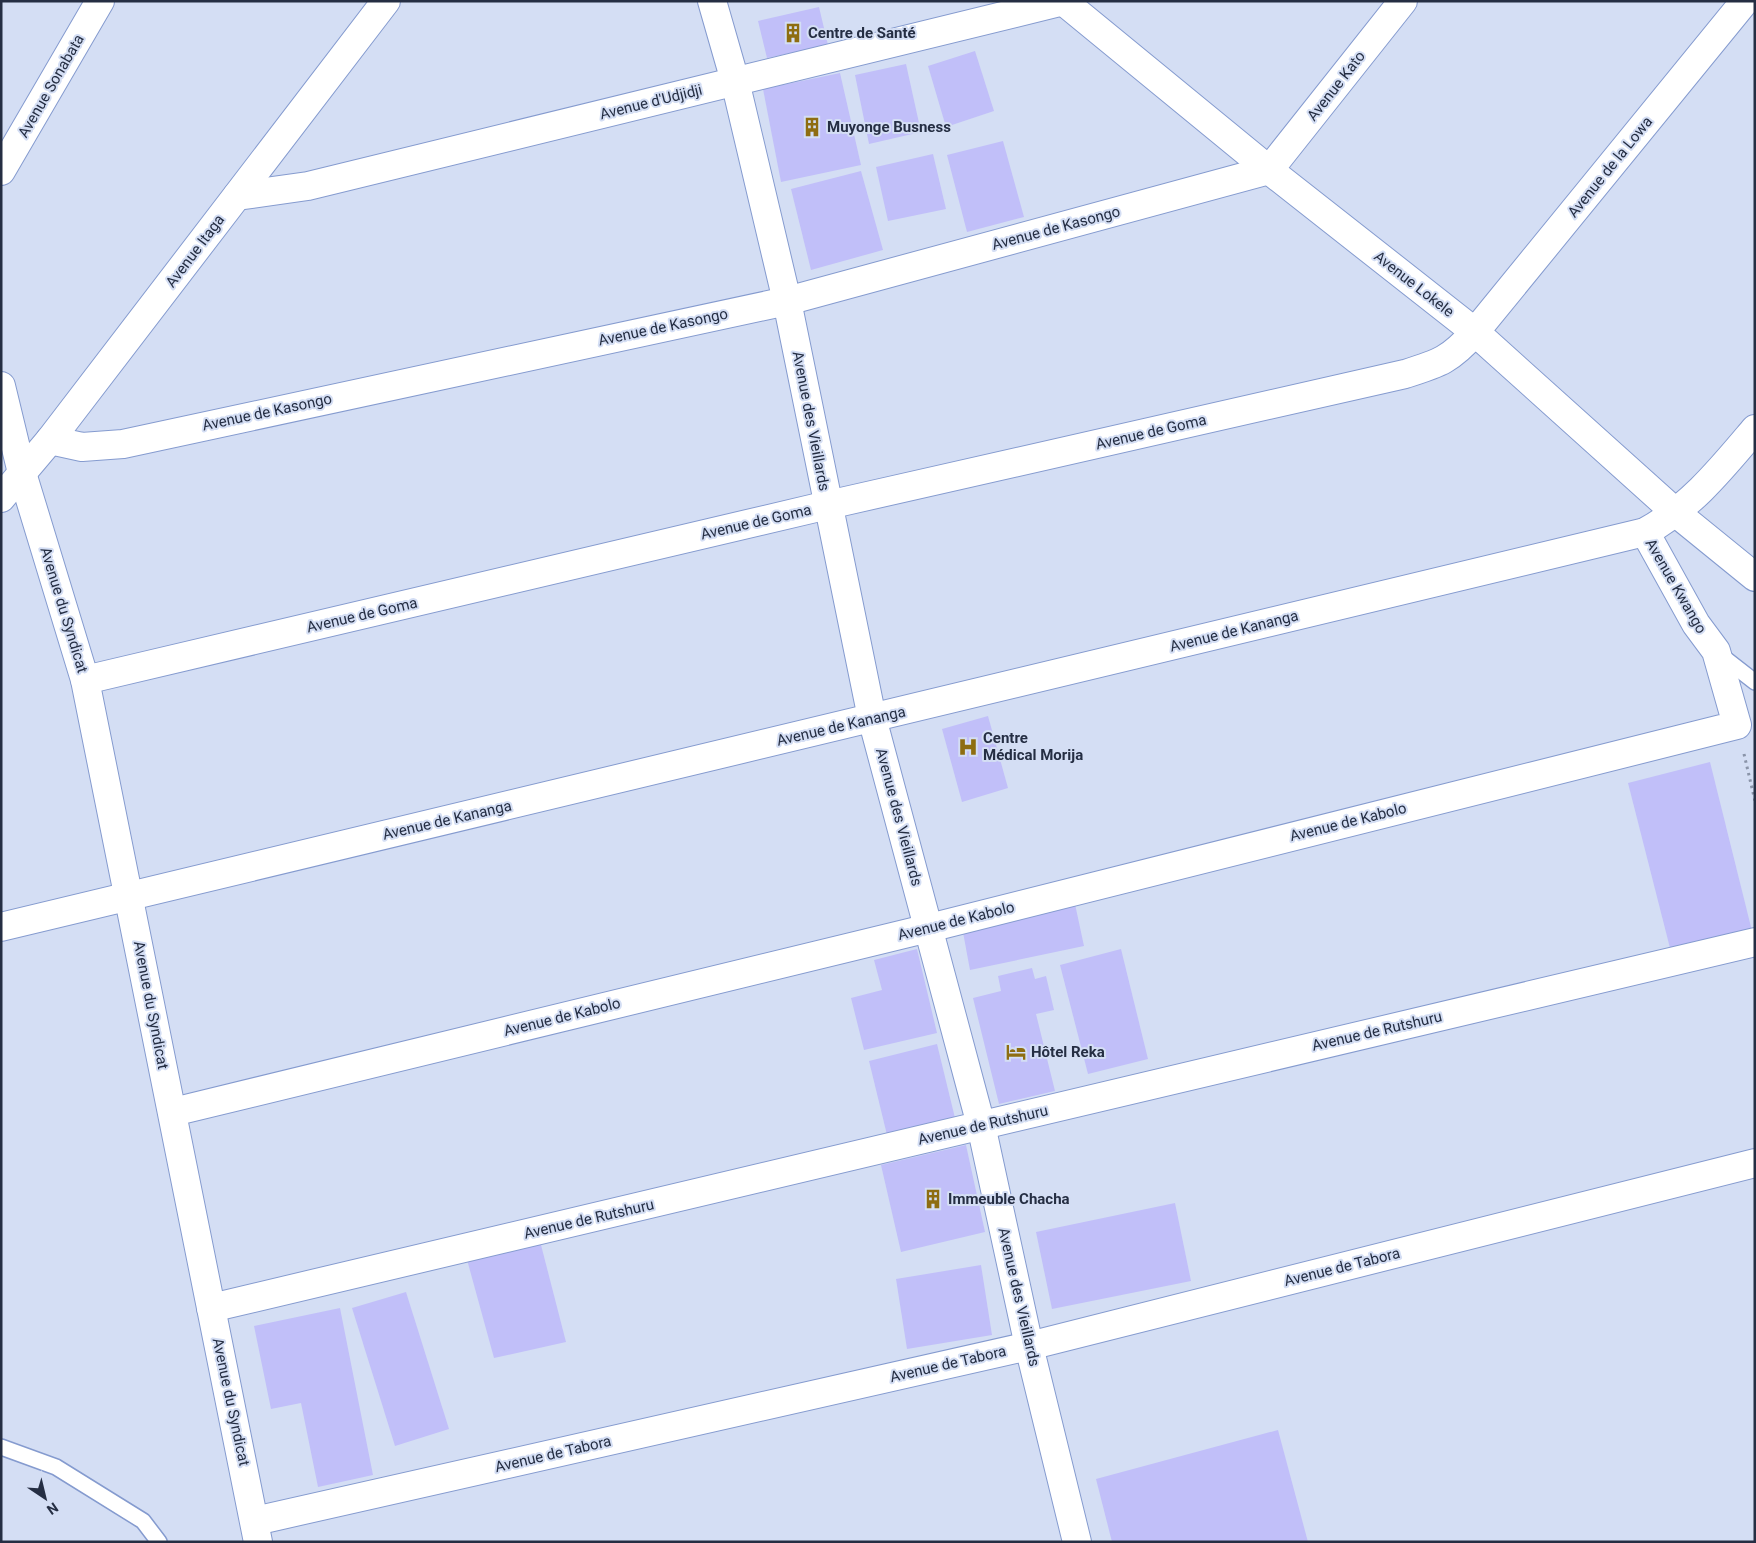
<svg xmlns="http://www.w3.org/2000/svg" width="1756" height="1543" viewBox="0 0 1756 1543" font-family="Roboto,sans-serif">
  <rect width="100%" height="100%" fill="#d4def4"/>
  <g fill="#c1bff9">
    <polygon points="819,7 828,45 767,58 758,21"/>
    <polygon points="975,51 994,111 946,127 928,66"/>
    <polygon points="906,64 921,132 869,144 855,75"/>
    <polygon points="840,73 861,165 781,182 763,89"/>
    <polygon points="1003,141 1024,217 967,232 947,155"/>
    <polygon points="933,154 946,209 888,221 876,167"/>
    <polygon points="861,171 883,250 811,270 791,189"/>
    <polygon points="988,716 1008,788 962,802 942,729"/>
    <polygon points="1710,762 1752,931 1671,952 1628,783"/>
    <polygon points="1075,904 1084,946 970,970 962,927"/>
    <polygon points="917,949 937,1033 864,1050 851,998 882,990 874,960"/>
    <polygon points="1121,949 1148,1059 1088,1074 1060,965"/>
    <polygon points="1032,968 1035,979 1046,976 1054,1010 1036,1014 1055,1091 999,1104 973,998 1001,991 998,976"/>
    <polygon points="937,1044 955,1118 887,1135 869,1061"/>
    <polygon points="966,1145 985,1232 901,1252 881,1165"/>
    <polygon points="1175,1203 1191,1281 1052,1309 1036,1232"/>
    <polygon points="540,1241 566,1342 494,1358 466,1256"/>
    <polygon points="981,1265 992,1335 907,1349 896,1279"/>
    <polygon points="406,1292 449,1429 395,1446 352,1308"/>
    <polygon points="340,1308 373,1475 318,1487 301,1403 271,1409 254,1326"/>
    <polygon points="1278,1430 1308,1542 1112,1542 1096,1479"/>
  </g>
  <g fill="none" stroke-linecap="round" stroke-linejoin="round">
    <defs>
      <g id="service">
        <polyline points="1719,654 1755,682"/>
        <polyline points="1,1447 56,1467 143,1521 159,1542"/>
      </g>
      <g id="minor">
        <polyline points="712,1 735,81 787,301 872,718 981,1125 1029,1346 1077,1542"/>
        <polyline points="1063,1 1269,170 1475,332 1675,512 1755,577"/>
        <polyline points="1,171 100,1"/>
        <polyline points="237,196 308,186 1064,1"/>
        <polyline points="1,386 22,473"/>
        <polyline points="50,440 82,447 123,444 787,301 1269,170 1403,1"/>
        <path d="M85 680 828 505 1405 374C1440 363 1450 360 1475 332L1745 1"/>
        <polyline points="173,1112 929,928 1737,725 1716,651 1696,624 1645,532"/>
        <polyline points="211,1308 1755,942"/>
        <polyline points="255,1521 1029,1346 1755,1163"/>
      </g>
      <g id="tertiary">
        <polyline points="22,473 85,680 258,1542"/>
        <polyline points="1,498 50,440 386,1"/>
        <path d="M1 927 1645 532C1691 507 1722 468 1755 429"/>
      </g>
    </defs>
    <use href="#service" stroke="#859bcf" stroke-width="18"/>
    <use href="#minor" stroke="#859bcf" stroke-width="30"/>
    <use href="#tertiary" stroke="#859bcf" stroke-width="30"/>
    <polyline stroke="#8a94a9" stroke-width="3" stroke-dasharray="2.5 4" stroke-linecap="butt" points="1744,754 1755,801"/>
    <use href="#service" stroke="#fff" stroke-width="15"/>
    <use href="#minor" stroke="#fff" stroke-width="28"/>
    <use href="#tertiary" stroke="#fff" stroke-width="28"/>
  </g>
  <defs>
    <symbol id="building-bare" viewBox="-9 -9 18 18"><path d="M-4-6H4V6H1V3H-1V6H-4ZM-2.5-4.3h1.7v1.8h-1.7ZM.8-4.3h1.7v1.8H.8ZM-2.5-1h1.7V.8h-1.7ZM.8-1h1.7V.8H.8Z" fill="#8e6d11" stroke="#d4def4" stroke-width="2.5" paint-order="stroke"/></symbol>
    <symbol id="hospital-bare" viewBox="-9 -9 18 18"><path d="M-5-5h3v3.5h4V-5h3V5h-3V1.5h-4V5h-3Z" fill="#8e6d11" stroke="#d4def4" stroke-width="2.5" paint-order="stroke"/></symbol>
    <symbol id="hotel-bare" viewBox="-9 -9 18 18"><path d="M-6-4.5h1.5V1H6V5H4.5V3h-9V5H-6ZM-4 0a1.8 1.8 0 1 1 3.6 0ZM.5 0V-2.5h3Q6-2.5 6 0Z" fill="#8e6d11" stroke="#d4def4" stroke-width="2.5" paint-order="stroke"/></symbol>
  </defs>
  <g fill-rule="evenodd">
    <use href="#building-bare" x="779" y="19" width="28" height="28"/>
    <use href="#building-bare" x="798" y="113" width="28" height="28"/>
    <use href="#hospital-bare" x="954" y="733" width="28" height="28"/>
    <use href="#hotel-bare" x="1002" y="1038" width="28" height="28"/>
    <use href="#building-bare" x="919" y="1185" width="28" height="28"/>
  </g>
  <g text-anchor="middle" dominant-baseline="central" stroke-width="4" stroke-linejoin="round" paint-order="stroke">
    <g font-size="15" font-weight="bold" fill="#252e43" stroke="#d4def4" text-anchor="start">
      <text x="808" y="33">Centre de Santé</text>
      <text x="827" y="127">Muyonge Busness</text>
      <text x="983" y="738">Centre<tspan x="983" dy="17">Médical Morija</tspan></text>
      <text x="1031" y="1052">Hôtel Reka</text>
      <text x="948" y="1199">Immeuble Chacha</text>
    </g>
    <g font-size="15" fill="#252e43" stroke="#d4def4">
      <text transform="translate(51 86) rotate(-60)">Avenue Sonabata</text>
      <text transform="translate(1336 86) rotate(-52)">Avenue Kato</text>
      <text transform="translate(651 102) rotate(-14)">Avenue d'Udjidji</text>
      <text transform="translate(1610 167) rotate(-51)">Avenue de la Lowa</text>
      <text transform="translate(1056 228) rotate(-15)">Avenue de Kasongo</text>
      <text transform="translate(195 251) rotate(-53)">Avenue Itaga</text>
      <text transform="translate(1414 284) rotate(38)">Avenue Lokele</text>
      <text transform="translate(663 327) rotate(-12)">Avenue de Kasongo</text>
      <text transform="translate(267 412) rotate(-12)">Avenue de Kasongo</text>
      <text transform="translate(811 421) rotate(79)">Avenue des Vieillards</text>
      <text transform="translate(1151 432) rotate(-13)">Avenue de Goma</text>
      <text transform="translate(756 522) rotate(-13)">Avenue de Goma</text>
      <text transform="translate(1676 586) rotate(60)">Avenue Kwango</text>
      <text transform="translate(64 610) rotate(73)">Avenue du Syndicat</text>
      <text transform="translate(362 615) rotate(-13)">Avenue de Goma</text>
      <text transform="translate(1234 631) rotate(-14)">Avenue de Kananga</text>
      <text transform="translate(841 726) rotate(-13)">Avenue de Kananga</text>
      <text transform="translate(899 817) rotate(75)">Avenue des Vieillards</text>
      <text transform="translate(447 820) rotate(-13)">Avenue de Kananga</text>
      <text transform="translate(1348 822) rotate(-14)">Avenue de Kabolo</text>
      <text transform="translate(956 921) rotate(-14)">Avenue de Kabolo</text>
      <text transform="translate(151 1005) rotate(79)">Avenue du Syndicat</text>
      <text transform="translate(562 1017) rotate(-14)">Avenue de Kabolo</text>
      <text transform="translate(1377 1031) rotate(-13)">Avenue de Rutshuru</text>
      <text transform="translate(983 1125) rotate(-13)">Avenue de Rutshuru</text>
      <text transform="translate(589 1219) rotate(-13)">Avenue de Rutshuru</text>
      <text transform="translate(1342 1267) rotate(-14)">Avenue de Tabora</text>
      <text transform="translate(1019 1297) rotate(77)">Avenue des Vieillards</text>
      <text transform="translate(948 1364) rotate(-13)">Avenue de Tabora</text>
      <text transform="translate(231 1402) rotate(78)">Avenue du Syndicat</text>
      <text transform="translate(553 1454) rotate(-13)">Avenue de Tabora</text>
    </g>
  </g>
  <rect width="1756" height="1543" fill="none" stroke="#252e43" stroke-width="5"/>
  <g transform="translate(45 1498) rotate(145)" stroke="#d4def4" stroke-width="4" paint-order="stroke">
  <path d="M0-4L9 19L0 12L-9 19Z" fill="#252e43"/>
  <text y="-8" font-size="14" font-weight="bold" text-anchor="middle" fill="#252e43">N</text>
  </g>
</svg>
